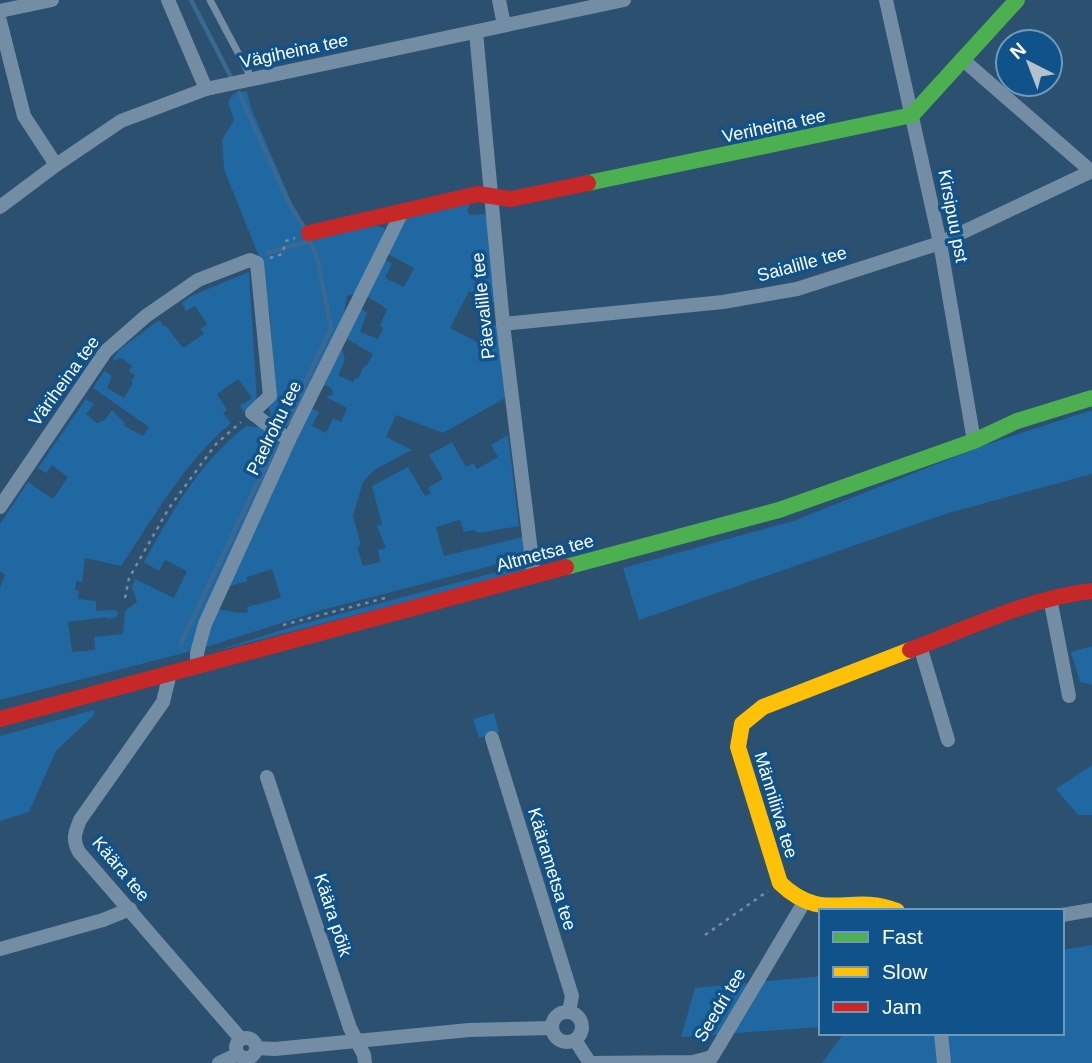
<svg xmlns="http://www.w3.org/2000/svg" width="1092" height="1063" viewBox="0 0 1092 1063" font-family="Arial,sans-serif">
  <rect width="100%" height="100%" fill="#2c506f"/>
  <g fill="#2068a1">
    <polygon points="247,91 251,108 300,222 316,236 374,225 384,228 385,234 357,293 347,296 342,324 290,424 279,422 271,417 269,408 275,390 270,316 260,259 224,169 222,140 234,120 228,102 233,94"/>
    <path d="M471 202 467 211 470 215 485 214 490 211 495 303 469 291 450 328 477 342 481 334 485 335 491 323 498 327 505 398 443 433 396 415 386 437 412 450 374 470 363 482 353 516 361 545 357 546 363 566 380 562 378 550 386 548 377 526 382 524 372 486 408 467 425 496 431 493 428 488 443 479 429 455 452 442 466 467 473 463 477 469 498 457 491 445 508 435 519 526 479 533 473 530 464 532 460 520 436 527 444 556 526 536 529 556 322 610 206 647 215 610C227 608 236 615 248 612L247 607 281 598 272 569 247 577V581L226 587 311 408 319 412 312 426 326 433 333 418 341 422 347 408 326 397 333 395 332 389 326 385 321 386 341 345 345 360 338 375 353 382 356 378 358 379 365 365H367L373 354 345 338 359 307 367 313 360 332 378 339 383 328 380 326 387 309 365 295 383 260 392 263 385 278 404 287 414 268 386 253 404 216Z"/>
    <path d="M249 272 257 402 244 412 240 406 252 398 238 379 217 394 227 410 223 413 231 423C185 461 154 517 121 566L85 558 82 582 76 581 75 590 79 591 78 599 96 601V611L114 610 119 613 115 618 107 619V617L68 622 72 652 95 650 94 637 123 634 125 611 137 602 132 587 135 579 174 598 187 571 165 560 159 571 144 562C172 511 199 463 246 426L266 427 282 441 193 647 188 652 0 700V588L5 575 0 571V524L28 482 53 499 68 477 52 465 46 473 38 468 86 399 94 404 86 414 97 423 105 420 112 410 125 423 124 426 143 436 149 427 93 388 104 371 112 376 107 388 124 398 133 383 131 382 135 375 129 371 132 366 122 358 112 361 119 350 159 320 163 326H166L183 348 204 334 201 329 207 324 195 306 186 311 182 303 191 296Z"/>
    <polygon points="1092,410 1092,474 948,513 639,620 623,568 793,521 985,445"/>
    <polygon points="527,564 528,568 525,571 209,653 298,625"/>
    <polygon points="1092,646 1092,685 1080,682 1071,652"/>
    <polygon points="94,710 94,715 56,751 29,812 0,821 0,736"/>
    <polygon points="494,713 499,732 479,738 473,719"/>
    <polygon points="1092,765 1092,815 1078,815 1056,789"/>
    <polygon points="1092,945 1092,1063 822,1063 844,1033 1062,1033 1062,950"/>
    <polygon points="821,976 821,1027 681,1037 695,988"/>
  </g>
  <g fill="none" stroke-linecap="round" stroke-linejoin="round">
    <g stroke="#396992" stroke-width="4.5">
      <polyline points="191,0 231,77"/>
      <polyline points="239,93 288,201 306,231"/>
      <polyline points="267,253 310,241"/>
      <polyline points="286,424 331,328 318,261 309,239"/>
      <polyline points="181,643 278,440"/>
    </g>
    <g stroke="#738da4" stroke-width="2.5" stroke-dasharray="3.5 5" stroke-linecap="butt">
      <polyline points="270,258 282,254 286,241 295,238"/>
      <polyline points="125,598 129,578 169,508 216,444 241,422"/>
      <polyline points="283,625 385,598"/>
      <polyline points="705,935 768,891"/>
    </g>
    <polyline stroke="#738da4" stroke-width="7" points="210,0 252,79"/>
    <g stroke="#738da4" stroke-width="14">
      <polyline points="168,0 206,89"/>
      <polyline points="499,0 504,25"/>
      <polyline points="886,0 940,243 974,441"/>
      <polyline points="0,11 52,0"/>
      <polyline points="0,21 24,116 56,165"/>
      <polyline points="476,32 503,324 534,576"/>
      <polyline points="962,59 1092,172"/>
      <polyline points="0,207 56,165 121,121 206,89 624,0"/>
      <polyline points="503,324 723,302 797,289 940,243 1092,171"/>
      <polyline points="0,507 106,351 146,316 198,280 250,260 257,263 270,396 252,413 289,440"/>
      <polyline points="1050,598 1069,696"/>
      <polyline points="920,646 948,740"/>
      <polyline points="197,665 197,653 205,624 289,440 402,212"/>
      <path d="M170 673 163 702 80 820C75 833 72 839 79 852L241 1039"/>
      <polyline points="492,738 572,996 569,1012"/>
      <polyline points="267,777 350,1028 364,1055 365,1063"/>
      <polyline points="1062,915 1092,910"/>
      <polyline points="0,949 103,920 130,909"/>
      <circle cx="567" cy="1027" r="15"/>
      <polyline points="941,1033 944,1063"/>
      <circle cx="246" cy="1048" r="10"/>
      <polyline points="575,1040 590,1063"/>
      <polyline points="256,1048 275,1049 469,1030 552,1028"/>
      <polyline points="219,1063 238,1054"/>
      <polyline points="590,1063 693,1062 712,1057 803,904"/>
    </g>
    <g stroke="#4caf50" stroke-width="16">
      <polyline points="588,183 912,115 1017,0"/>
      <polyline points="566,567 779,510 974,441 1017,421 1092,398"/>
    </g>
    <path stroke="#ffc107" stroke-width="16" d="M897 911C848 892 824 925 780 883L738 747 742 724 763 707 910 650"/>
    <g stroke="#c62828" stroke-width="16">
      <polyline points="309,233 478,194 511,199 588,183"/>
      <path d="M910 650C969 628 1029 598 1092 591"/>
      <polyline points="0,719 566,567"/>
    </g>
  </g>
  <g text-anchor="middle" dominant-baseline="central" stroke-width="7" stroke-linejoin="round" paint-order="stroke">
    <g font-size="18" fill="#fff" stroke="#10538b">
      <text transform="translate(294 51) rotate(-12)">Vägiheina tee</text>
      <text transform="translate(774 126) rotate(-12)">Veriheina tee</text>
      <text transform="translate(953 216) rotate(79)">Kirsipuu pst</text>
      <text transform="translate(802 264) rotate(-15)">Saialille tee</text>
      <text transform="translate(483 306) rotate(-96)">Päevalille tee</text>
      <text transform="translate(64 381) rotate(-54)">Väriheina tee</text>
      <text transform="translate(274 428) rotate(-64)">Paelrohu tee</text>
      <text transform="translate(545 553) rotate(-15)">Altmetsa tee</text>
      <text transform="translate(776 805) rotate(73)">Männiliiva tee</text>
      <text transform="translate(121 869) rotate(50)">Käära tee</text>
      <text transform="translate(552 869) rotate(73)">Käärametsa tee</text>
      <text transform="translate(333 915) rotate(72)">Käära põik</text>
      <text transform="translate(720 1005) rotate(-59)">Seedri tee</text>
    </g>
  </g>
  <rect x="819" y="909" width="245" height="126" fill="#10538b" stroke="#7098b9" stroke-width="2"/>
  <rect x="833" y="932" width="35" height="10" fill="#4caf50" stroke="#7098b9" stroke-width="2"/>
  <text x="882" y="944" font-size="21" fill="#ffffff">Fast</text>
  <rect x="833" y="967" width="35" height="10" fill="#ffc107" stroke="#7098b9" stroke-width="2"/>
  <text x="882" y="979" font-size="21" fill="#ffffff">Slow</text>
  <rect x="833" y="1002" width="35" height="10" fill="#c62828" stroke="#7098b9" stroke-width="2"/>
  <text x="882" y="1014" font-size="21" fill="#ffffff">Jam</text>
  <g transform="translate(1029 63) rotate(318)"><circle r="33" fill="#10538b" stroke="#7098b9" stroke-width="2"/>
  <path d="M0-5L12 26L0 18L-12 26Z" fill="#b5c2cd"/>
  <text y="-10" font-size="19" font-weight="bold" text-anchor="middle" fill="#ffffff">N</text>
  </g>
</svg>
